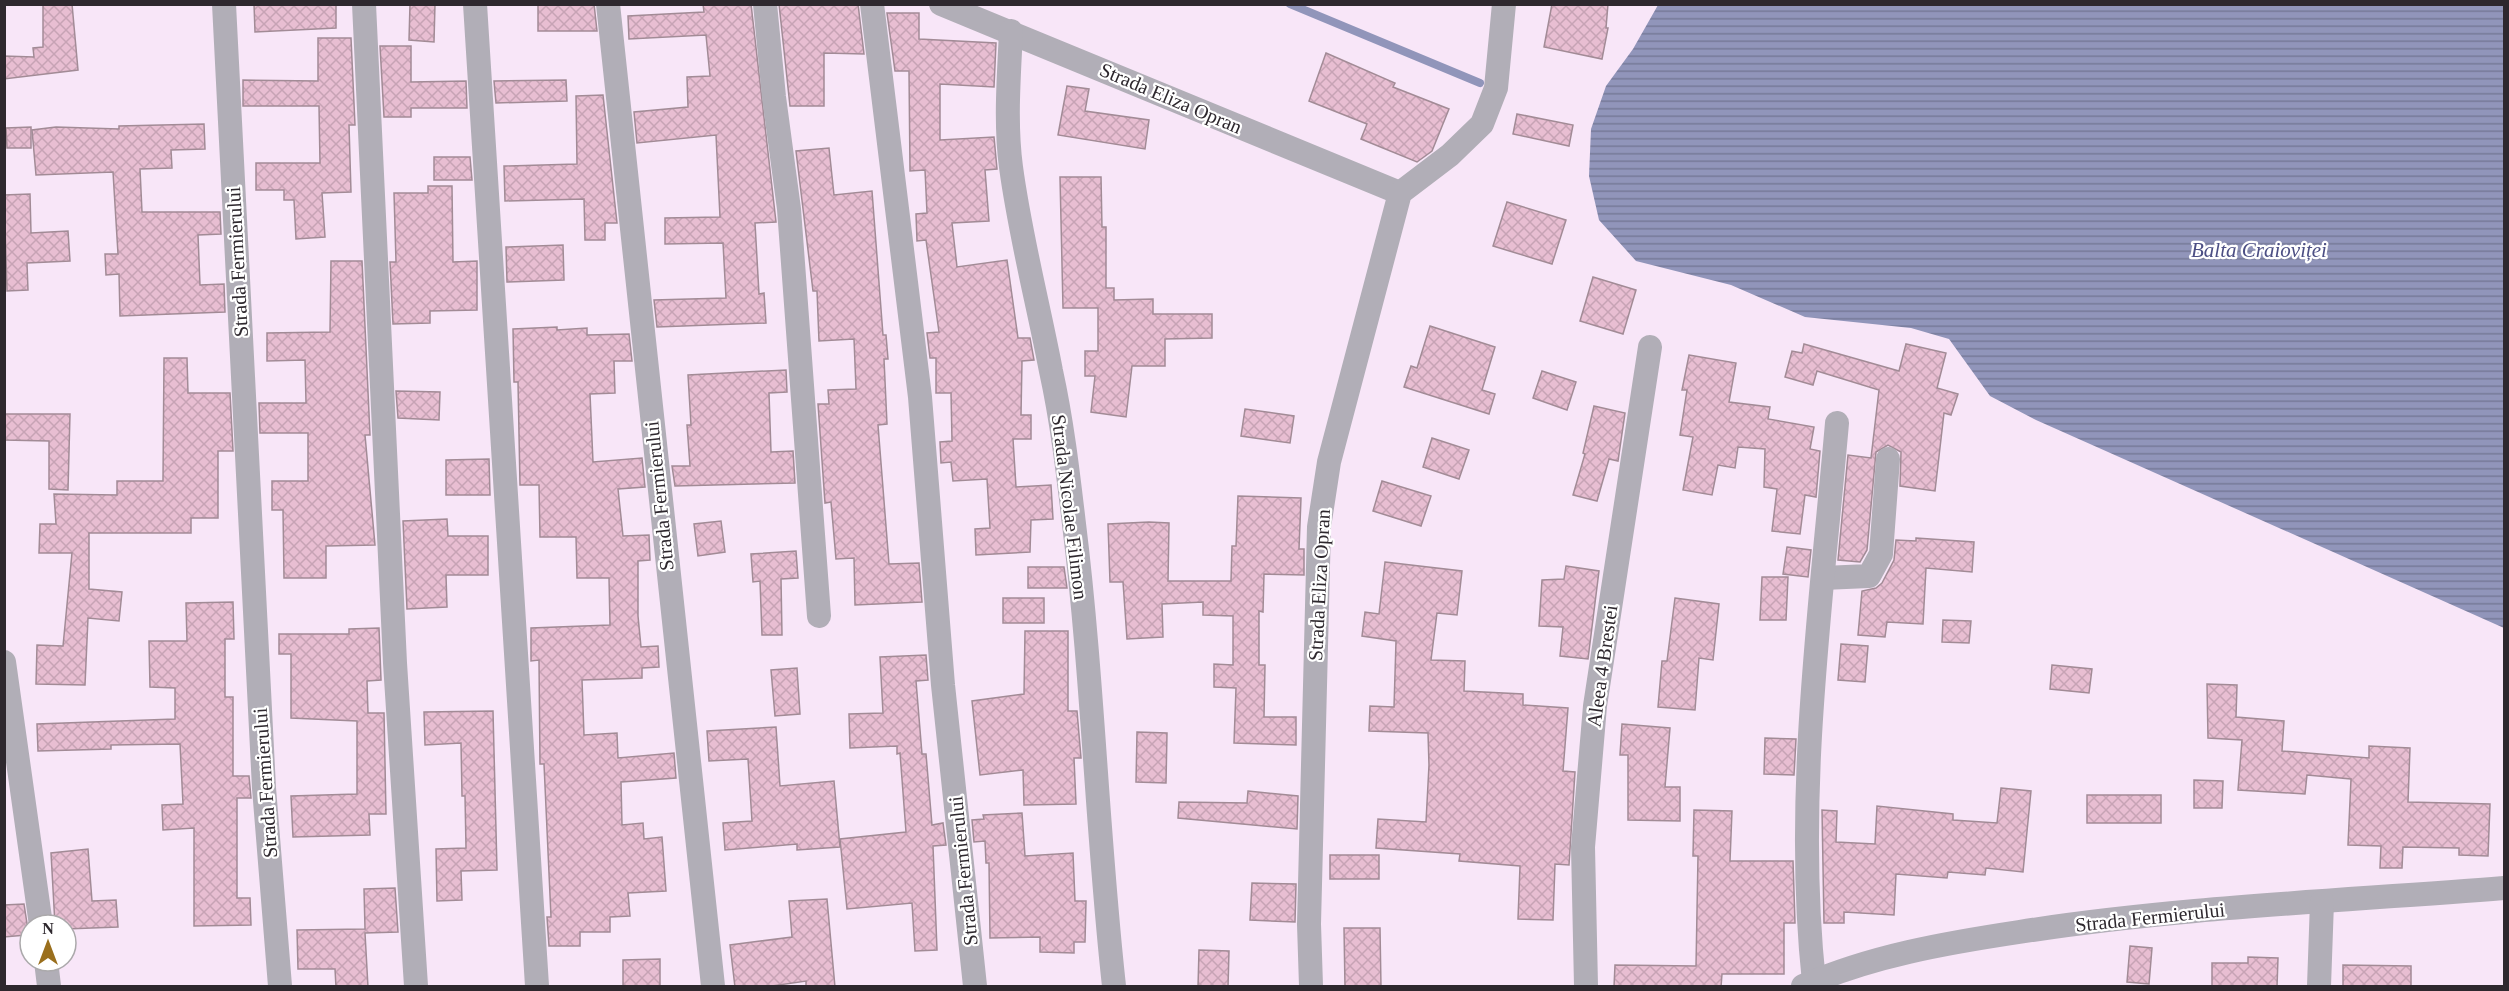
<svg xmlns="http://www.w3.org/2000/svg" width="2509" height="991" viewBox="0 0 2509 991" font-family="'Times New Roman',serif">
  <defs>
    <pattern id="water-rules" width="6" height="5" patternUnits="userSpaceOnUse" patternTransform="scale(1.5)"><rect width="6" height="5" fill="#9195ba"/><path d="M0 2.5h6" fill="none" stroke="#777a98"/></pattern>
    <pattern id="building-cross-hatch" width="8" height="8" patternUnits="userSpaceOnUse" patternTransform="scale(1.5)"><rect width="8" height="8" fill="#e8bed2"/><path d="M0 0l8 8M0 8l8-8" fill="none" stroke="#c7a3b5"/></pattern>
  </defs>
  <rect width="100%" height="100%" fill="#f8e6f8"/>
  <polygon fill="url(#water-rules)" points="1658,5 2504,5 2504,628 2036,420 1990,396 1949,339 1911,328 1805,317 1731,285 1636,261 1599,220 1589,176 1591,129 1606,86 1633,49"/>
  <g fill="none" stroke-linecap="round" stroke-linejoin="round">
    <polyline stroke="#9195ba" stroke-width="8" points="1290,4 1480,83"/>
  </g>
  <g fill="url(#building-cross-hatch)" stroke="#a28b96" stroke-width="1.5">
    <polygon points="43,4 72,4 78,70 4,79 4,56 34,57 33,48 43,47"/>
    <polygon points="254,4 336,4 336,28 255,32"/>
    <polygon points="410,4 435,4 434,42 409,40"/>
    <polygon points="538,4 594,4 597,31 538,31"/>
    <polygon points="703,4 751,4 776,222 755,223 759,294 764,293 766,323 657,327 654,300 726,298 723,243 665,244 665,218 720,217 716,135 637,143 634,112 688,107 687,77 710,76 706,35 629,39 628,16 704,12"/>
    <polygon points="779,4 858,4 864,54 824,53 824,106 790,106"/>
    <polygon points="1552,4 1608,4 1606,28 1608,28 1602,59 1544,47"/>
    <polygon points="887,13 919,13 919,39 996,43 994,87 940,84 940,140 994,137 997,169 985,170 989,221 952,223 957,267 1007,260 1018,338 1030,338 1034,360 1022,361 1021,415 1031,415 1031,439 1013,439 1016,487 1051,485 1053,519 1031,520 1030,552 976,555 975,529 990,528 987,479 953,481 951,462 941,463 940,442 952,441 951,393 936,393 936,358 930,358 927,333 939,332 926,240 917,241 916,214 927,213 925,170 910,171 909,71 895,71"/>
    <polygon points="318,38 351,38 355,125 349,125 351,192 322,193 325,237 296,239 294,200 284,200 284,190 256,190 256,163 320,163 319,106 243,106 243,80 318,81"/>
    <polygon points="380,46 411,46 411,82 466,81 467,108 411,108 411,117 384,117"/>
    <polygon points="1326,53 1395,83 1393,87 1449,109 1432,151 1417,162 1361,139 1367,124 1309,101"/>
    <polygon points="566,80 567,101 496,103 494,81"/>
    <polygon points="1067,86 1089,89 1085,111 1149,120 1145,149 1058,135"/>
    <polygon points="603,95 617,223 605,223 605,240 585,240 584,199 505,201 504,166 577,164 576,96"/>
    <polygon points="1517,114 1573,125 1569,146 1513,134"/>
    <polygon points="204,124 205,149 171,150 172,168 140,169 142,212 220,212 221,234 198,235 200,285 224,284 225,312 120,316 119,274 106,275 105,254 118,254 113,172 36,175 32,130 56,127 119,129 119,126"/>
    <polygon points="31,127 31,148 7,148 6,128"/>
    <polygon points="829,148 834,195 872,191 883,335 886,335 888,359 884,359 887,424 878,425 889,564 919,563 922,602 855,605 854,558 836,559 831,502 825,503 818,404 829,404 828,390 856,389 854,339 819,341 817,291 813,291 796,151"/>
    <polygon points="434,157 470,157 472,180 434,180"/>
    <polygon points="1060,177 1101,177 1102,227 1106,227 1106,288 1114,288 1114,300 1153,299 1153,314 1212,314 1212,338 1165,339 1165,366 1132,366 1126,417 1091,412 1095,376 1085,376 1085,351 1098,351 1098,308 1063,308"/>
    <polygon points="428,186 452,186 453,262 477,261 477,310 430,311 430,323 393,324 390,262 396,262 394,193 428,193"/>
    <polygon points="30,194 31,233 68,231 70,261 27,263 28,290 7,291 4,195"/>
    <polygon points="1507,202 1566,220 1552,264 1493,246"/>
    <polygon points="563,245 564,280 507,282 506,247"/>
    <polygon points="331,261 362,261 370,435 365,435 375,545 326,546 326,578 284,578 283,510 272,510 272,481 308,481 308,433 260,433 259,403 306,403 305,360 267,361 267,333 330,332"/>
    <polygon points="1593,277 1636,290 1623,334 1580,321"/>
    <polygon points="1430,326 1495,347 1482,390 1495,394 1489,414 1404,387 1411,366 1417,368"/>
    <polygon points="557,327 557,330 587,328 587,335 629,334 632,361 614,361 615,393 590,394 593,462 642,458 645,487 618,489 623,536 649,535 650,560 638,561 638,616 641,647 658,646 659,667 642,668 642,678 582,680 584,735 617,733 618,758 674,753 676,778 621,782 622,825 643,823 644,839 662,837 666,891 628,893 630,916 610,917 610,932 580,932 580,946 549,946 547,917 551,917 544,764 540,764 539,660 531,661 531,628 610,625 609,578 577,578 576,537 540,537 539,485 520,485 518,382 514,382 513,329"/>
    <polygon points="1804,344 1899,371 1906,344 1946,353 1937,388 1958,394 1951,415 1944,413 1935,491 1900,486 1901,452 1888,445 1876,452 1867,550 1860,562 1838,560 1848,455 1871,458 1879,390 1817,371 1813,385 1785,377 1792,351 1802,353"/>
    <polygon points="1689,355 1736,363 1729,402 1770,407 1768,419 1814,427 1810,449 1820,451 1816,497 1805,495 1800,534 1772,531 1777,489 1764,487 1765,449 1738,447 1735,468 1718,465 1712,495 1683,490 1693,437 1680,435 1687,390 1682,390"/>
    <polygon points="164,358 187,358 188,393 230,393 233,451 218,451 218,518 191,518 191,533 89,533 89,589 122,592 119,621 88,618 85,685 36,684 37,645 63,646 72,553 39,553 40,524 56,524 54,494 117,495 117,481 163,481"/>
    <polygon points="786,370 787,392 769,393 771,452 793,451 795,483 675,486 672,466 690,466 687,425 691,425 688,375"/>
    <polygon points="1542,371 1576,382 1567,410 1533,398"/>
    <polygon points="396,391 440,392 439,420 398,418"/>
    <polygon points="1594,406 1625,413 1618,461 1609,459 1597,501 1573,495 1585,454 1583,453"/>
    <polygon points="1245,409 1294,416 1290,443 1241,436"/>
    <polygon points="4,414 70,414 68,490 49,489 49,441 4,440"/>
    <polygon points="1432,438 1469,450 1459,479 1423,467"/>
    <polygon points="489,459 490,495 446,495 446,460"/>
    <polygon points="1382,481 1431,496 1421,526 1373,511"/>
    <polygon points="1238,496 1301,498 1299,549 1304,549 1304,575 1264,574 1263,612 1259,611 1259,665 1265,665 1264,717 1296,717 1296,745 1234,743 1236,688 1214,687 1214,664 1233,665 1233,616 1203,615 1203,602 1162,604 1163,637 1127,639 1123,582 1110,582 1108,524 1149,522 1169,523 1168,581 1231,581 1232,546 1236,546"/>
    <polygon points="447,519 448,536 488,536 488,575 446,575 447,607 407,609 403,521"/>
    <polygon points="721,521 725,552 698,556 694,524"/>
    <polygon points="1916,538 1974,542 1972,572 1926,568 1923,624 1887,622 1885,637 1858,635 1862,591 1876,588 1882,583 1894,560 1896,540 1916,541"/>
    <polygon points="1787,547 1811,550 1808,577 1783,574"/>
    <polygon points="796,551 798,578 781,579 782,635 762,635 760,581 753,582 751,554"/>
    <polygon points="1385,562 1462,571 1457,615 1437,613 1431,660 1465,661 1464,691 1523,694 1523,705 1568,708 1563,771 1575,772 1569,865 1555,864 1553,920 1518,919 1520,866 1459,861 1460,854 1376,848 1378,819 1426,822 1429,765 1428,733 1369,731 1370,706 1394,707 1396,641 1362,636 1365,612 1379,614"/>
    <polygon points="1566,566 1599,571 1588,659 1560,656 1563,627 1539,626 1542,580 1564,579"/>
    <polygon points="1028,567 1064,567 1067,588 1028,588"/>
    <polygon points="1762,577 1788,577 1786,620 1760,620"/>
    <rect x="1003" y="598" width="41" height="25"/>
    <polygon points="1675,598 1719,604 1713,660 1699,658 1695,710 1658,707 1662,661 1667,661"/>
    <polygon points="233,602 234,639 225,639 225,697 233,697 233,776 249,776 251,798 237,798 237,898 250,898 251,925 194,926 194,828 163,830 162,805 183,804 180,744 111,745 111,749 38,751 37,724 175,719 175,688 150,687 149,641 187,641 186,603"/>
    <polygon points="1943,620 1971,621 1969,643 1942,642"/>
    <polygon points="379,628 381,680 367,681 368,713 384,713 386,814 369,814 370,835 293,837 291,796 357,794 357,721 291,718 291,654 279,654 279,634 349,634 349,629"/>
    <polygon points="1025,631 1068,631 1068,711 1077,711 1081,758 1074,758 1076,804 1024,805 1023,770 980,775 972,701 1024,694"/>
    <polygon points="1841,644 1868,646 1865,682 1838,680"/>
    <polygon points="926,655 928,680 916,681 922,754 926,754 932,825 943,823 946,845 933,846 937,950 915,951 912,903 847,909 840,839 906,832 900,753 897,754 897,746 850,748 849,714 883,713 880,657"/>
    <polygon points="2052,665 2092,669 2089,693 2050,689"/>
    <polygon points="797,668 800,714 775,716 771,670"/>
    <polygon points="2207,684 2237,685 2236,717 2284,721 2282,751 2369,758 2369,746 2410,748 2408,802 2490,804 2488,856 2459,855 2459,848 2403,847 2402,868 2380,868 2381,846 2348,845 2351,779 2307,775 2305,794 2238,790 2242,740 2208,738"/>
    <polygon points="493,711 497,870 461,871 462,900 437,901 436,849 466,848 465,796 462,796 461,743 425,745 424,712"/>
    <polygon points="1622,724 1670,728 1665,787 1680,787 1680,821 1628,820 1628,755 1620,755"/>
    <polygon points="776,727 780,786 834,781 840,847 797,850 797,844 725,850 723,823 752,821 748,759 709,761 707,731"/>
    <polygon points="1137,732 1167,733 1166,783 1136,782"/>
    <polygon points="1765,738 1796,739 1794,775 1764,774"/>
    <polygon points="2194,780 2223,781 2222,808 2194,808"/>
    <polygon points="2001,788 2031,791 2023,872 1986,868 1985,875 1948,872 1947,878 1896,874 1894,915 1844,912 1844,923 1824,923 1822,810 1837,811 1836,842 1875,844 1877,806 1953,814 1953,820 1997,823"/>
    <polygon points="1248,791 1298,796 1297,829 1178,818 1179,802 1247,803"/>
    <rect x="2087" y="795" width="74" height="28"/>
    <polygon points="1694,810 1732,811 1730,861 1793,861 1795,923 1784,923 1784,974 1722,974 1721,987 1614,987 1615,965 1696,966 1698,856 1693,856"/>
    <polygon points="1022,813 1025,856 1073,853 1075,901 1086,901 1085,942 1074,942 1074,953 1040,952 1040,937 990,938 989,863 986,863 985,841 974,842 972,820 984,819 983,815"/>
    <polygon points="88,849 92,901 116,900 118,927 66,929 66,925 55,925 51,853"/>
    <rect x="1330" y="855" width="49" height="24"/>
    <polygon points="1252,883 1296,884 1295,922 1250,920"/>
    <polygon points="395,888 398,932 365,933 368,987 336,987 335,969 298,969 297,930 365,929 364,889"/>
    <polygon points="827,899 835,987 806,987 806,981 765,987 735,987 730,945 792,937 789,901"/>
    <polygon points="24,904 28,930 25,930 26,935 4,937 4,905"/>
    <polygon points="1344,928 1380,928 1381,987 1345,987"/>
    <polygon points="2130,946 2152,948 2149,984 2127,982"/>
    <polygon points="1199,950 1229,951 1228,987 1198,987"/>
    <polygon points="2248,957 2278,958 2277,987 2212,987 2212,963 2248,963"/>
    <polygon points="660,959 660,987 623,987 623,960"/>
    <polygon points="2343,965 2411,966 2411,987 2343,987"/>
  </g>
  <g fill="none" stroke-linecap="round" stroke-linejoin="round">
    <g stroke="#b1aeb7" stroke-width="24">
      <polyline points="224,4 264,788 280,986"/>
      <polyline points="364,4 395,663 416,986"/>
      <polyline points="475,4 537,986"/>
      <polyline points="608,4 713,986"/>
      <polyline points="765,4 774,97 789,209 819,616"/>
      <polyline points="872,4 920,397 943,685 975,986"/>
      <polyline points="941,4 1400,193"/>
      <path d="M1011 31C1009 76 1005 122 1011 167 1020 235 1038 303 1051 371 1062 421 1068 473 1074 524 1093 678 1097 833 1114 986"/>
      <polyline points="1823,578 1869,576 1881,554 1888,459"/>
      <polyline points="4,662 41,925"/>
      <polyline points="46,961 49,986"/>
      <path d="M1814 982C1794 797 1821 607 1837 423"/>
      <polyline points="1311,986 1309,924 1319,527 1329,462 1400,193 1450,155 1482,124 1496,88 1504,4"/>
      <polyline points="1586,986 1583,847 1595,706 1650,347"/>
      <path d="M1803 986C1871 956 1946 943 2019 932 2179 907 2343 901 2504 888"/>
      <polyline points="2319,986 2322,902"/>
    </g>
  </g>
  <g text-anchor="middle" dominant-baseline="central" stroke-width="4.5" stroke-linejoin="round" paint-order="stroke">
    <g font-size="20" fill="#2e282e" stroke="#fff">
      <text transform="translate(1171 98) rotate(23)">Strada Eliza Opran</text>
      <text transform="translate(237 262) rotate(-93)">Strada Fermierului</text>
      <text transform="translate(659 496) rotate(-96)">Strada Fermierului</text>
      <text transform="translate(1070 507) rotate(83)">Strada Nicolae Filimon</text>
      <text transform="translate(1319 585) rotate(-87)">Strada Eliza Opran</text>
      <text transform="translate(1602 666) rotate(-82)">Aleea 4 Brestei</text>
      <text transform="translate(265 783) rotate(-94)">Strada Fermierului</text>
      <text transform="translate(963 871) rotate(-96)">Strada Fermierului</text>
      <text transform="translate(2150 917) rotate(-6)">Strada Fermierului</text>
    </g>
    <g font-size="21" font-style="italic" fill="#4c4f84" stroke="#fff">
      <text x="2259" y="250">Balta Craioviței</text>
    </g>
  </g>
  <rect width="2509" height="991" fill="none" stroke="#2e282e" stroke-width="12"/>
  <g transform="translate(48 943)"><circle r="28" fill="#ffffff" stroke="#aba9ab" stroke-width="1.5"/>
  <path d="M0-4.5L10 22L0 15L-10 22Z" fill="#9a6f1d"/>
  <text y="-9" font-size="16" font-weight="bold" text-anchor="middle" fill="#2e282e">N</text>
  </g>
</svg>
